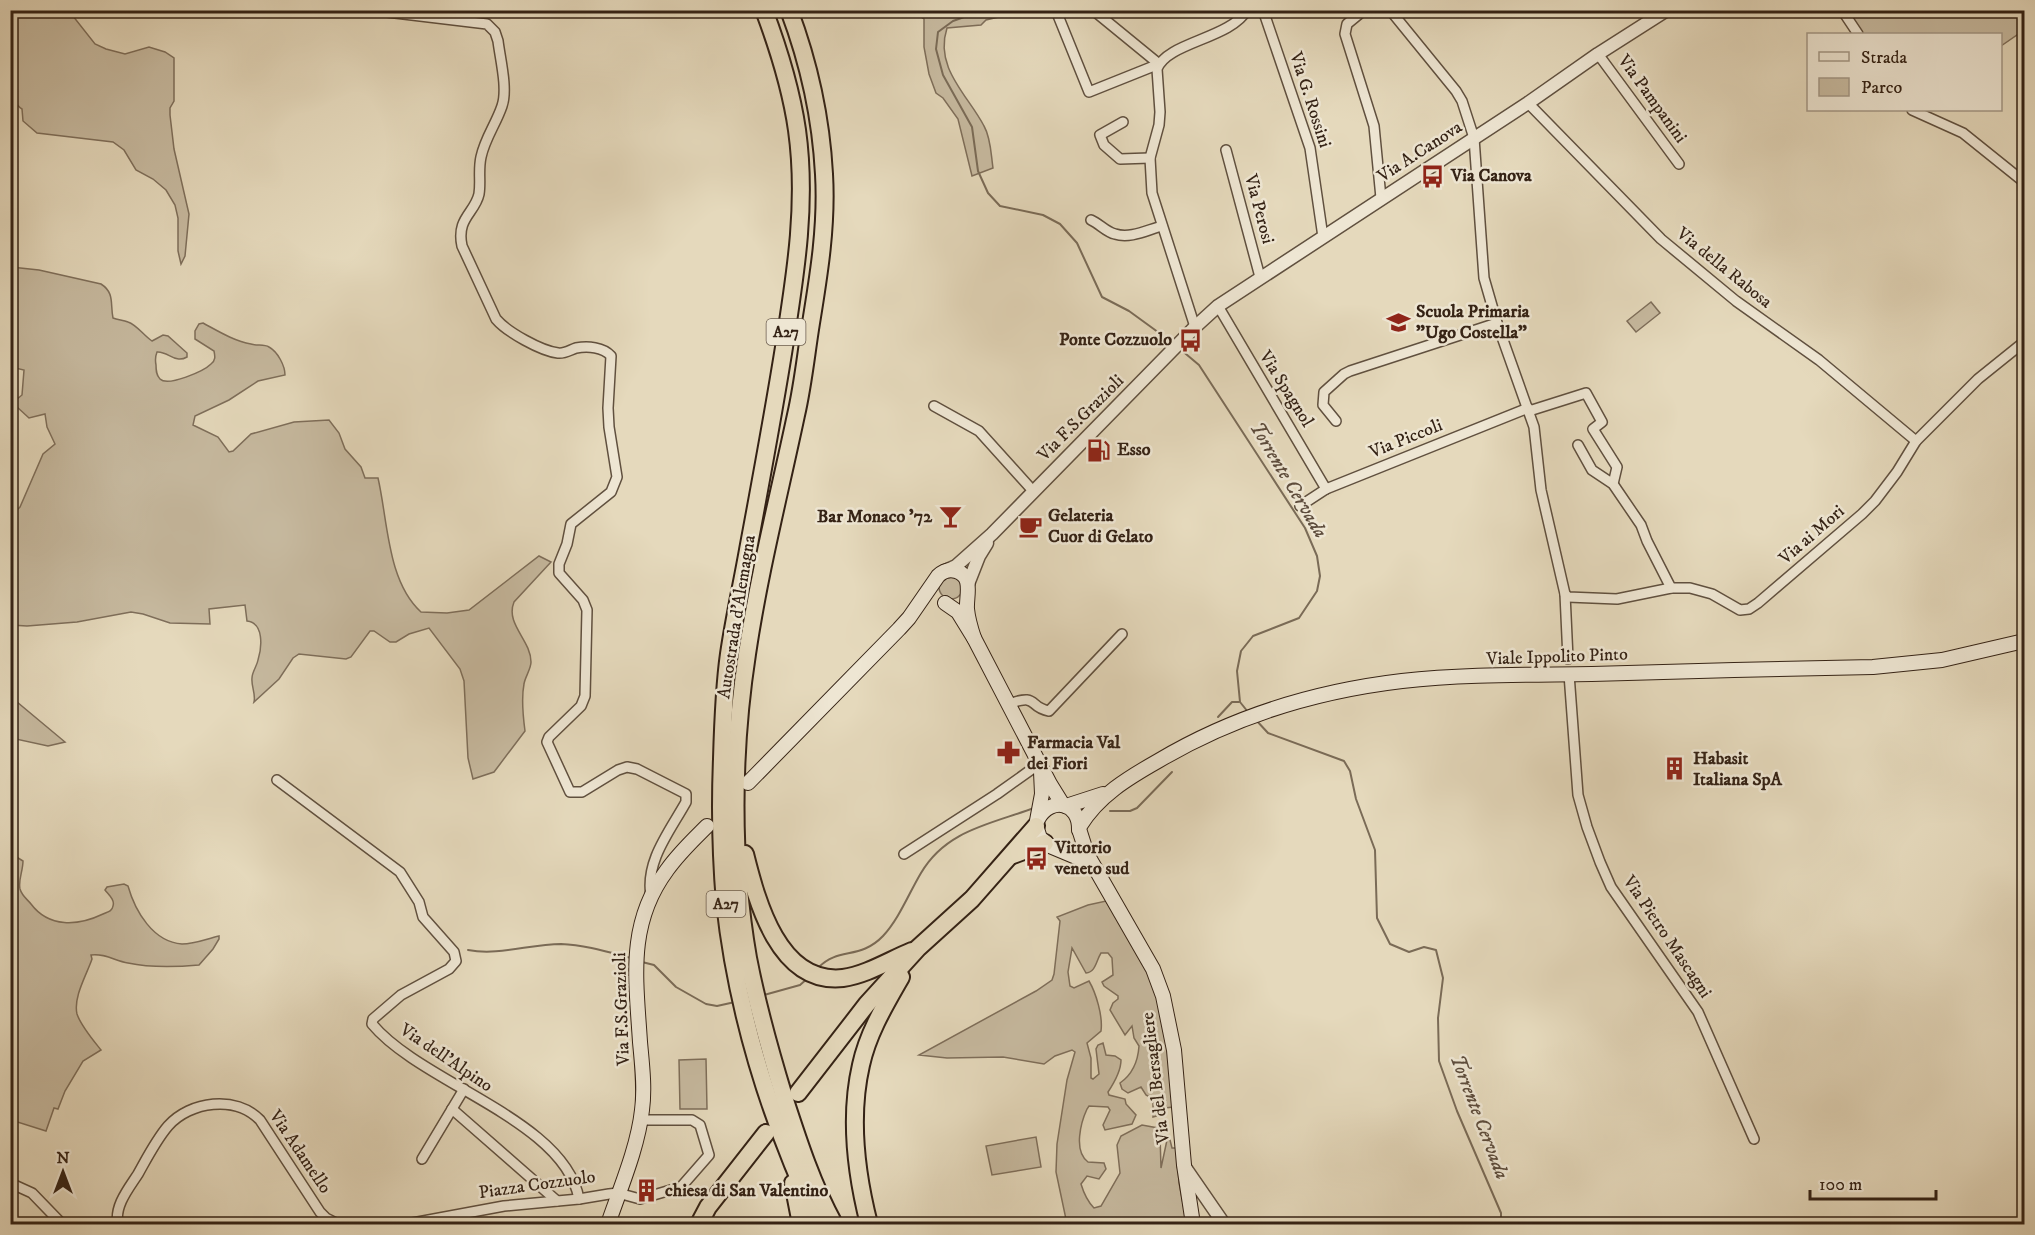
<svg xmlns="http://www.w3.org/2000/svg" width="2035" height="1235" viewBox="0 0 2035 1235" font-family="'IM FELL DW Pica',serif">
  <rect width="100%" height="100%" fill="#e5d9bc"/>
  <filter id="stains"><feTurbulence type="fractalNoise" baseFrequency=".00333" numOctaves="4"/><feColorMatrix values="0 0 0 0 .2 0 0 0 0 .09 0 0 0 0 .02 0 0 0 .5 -.17"/></filter>
  <radialGradient id="worn" r=".72"><stop offset=".6" stop-color="#630" stop-opacity="0"/><stop offset="1" stop-color="#630" stop-opacity=".3"/></radialGradient>
  <g fill="#c7baa0" stroke="#7e6e5a" stroke-width="1.5">
    <path d="M11 10 69 11 95 44 106 49 125 54 149 47 165 52 174 58V101L170 108V115L174 149 189 214 185 256 181 264 178 251V218L175 205 166 190 153 179 136 170 124 150 113 142 37 133 23 121 22 109C9 102 7 60 10 46 12 39 16 36 16 28L11 26Z"/>
    <path d="M901 11H998L999 17 986 20 981 25 947 28C934 68 968 95 984 126 991 138 991 155 993 168L972 176 958 119 943 98 936 93 929 74 924 47V19L921 17H901Z"/>
    <polygon points="1845,11 2024,11 2024,30 2001,46 2000,34 1862,34"/>
    <path d="M11 267 39 270 101 284C115 293 110 304 113 318 118 320 123 320 128 322 137 325 143 335 152 341L163 335 168 336 187 353V357C175 364 168 351 157 352 155 357 155 360 156 365 156 370 156 375 160 379 168 387 204 371 211 364 216 360 215 356 214 351L195 339V331L199 324 203 323C218 331 234 341 251 344 257 346 264 344 269 347 278 352 285 366 285 375L258 381 229 400 195 416 193 425 218 437 229 452 233 451 251 434 294 422 329 420 339 433 345 449 361 467 365 478H378C388 521 387 581 421 612L447 613 469 610 539 556 551 562 514 602C505 624 531 640 531 662 531 669 525 677 524 684 521 699 523 716 525 731L494 772 473 779 468 758 464 681 460 669 429 628 409 634 396 642H390L374 631H370L351 657 346 659 299 654 293 658 279 679 254 702C256 694 251 686 252 678 252 672 257 666 258 660 262 647 264 623 247 621L245 605 209 609 210 624 170 623 143 614 131 612 77 622 27 626 11 625V516L20 507 43 454 55 444 47 427 45 414 29 418 17 407 16 400 22 395 24 370 11 367Z"/>
    <polygon points="1651,302 1660,313 1636,332 1627,321"/>
    <circle cx="951" cy="587" r="12"/>
    <polygon points="10,697 11,697 65,742 48,746 11,738"/>
    <path d="M10 853 23 861C23 871 18 880 20 889 22 896 27 899 31 904 49 928 78 926 103 914 107 912 112 912 113 906 115 900 109 895 105 890L107 887 124 884 128 886C135 911 153 942 182 944 195 944 206 939 219 936V939L213 949 199 965C177 967 151 968 128 963 115 961 105 953 91 955L92 959C87 974 73 997 77 1014 81 1026 93 1040 101 1050L83 1061 65 1091 58 1109 54 1108 46 1131 11 1120Z"/>
    <path d="M1106 901C1125 932 1149 963 1159 998 1169 1033 1170 1071 1173 1107L1165 1108 1160 1115 1153 1117V1099L1146 1095 1141 1087 1128 1093 1122 1089 1120 1083C1133 1074 1138 1061 1139 1046L1134 1038 1132 1026 1125 1035 1110 1010 1113 1003 1118 999V996L1104 986 1102 982 1113 975 1112 958 1108 953H1101C1096 961 1096 972 1086 973L1072 948 1068 972 1070 986 1074 988 1089 981C1096 993 1103 1016 1101 1031L1087 1043 1091 1058V1078L1093 1079 1099 1074 1096 1049 1098 1045 1103 1043 1106 1055 1115 1056 1121 1060C1121 1071 1114 1083 1108 1092L1109 1095 1125 1099 1126 1104 1136 1115 1132 1124 1105 1130 1103 1125 1110 1110 1108 1107 1089 1106 1087 1109C1081 1122 1073 1151 1088 1162L1104 1163 1106 1169 1099 1179 1087 1176 1081 1184C1084 1194 1087 1201 1094 1208L1101 1206 1120 1173 1117 1145 1121 1136 1142 1125 1158 1128 1160 1135 1161 1168 1167 1140H1170L1172 1148H1176L1177 1150 1179 1183 1187 1224H1067L1056 1172 1057 1144 1067 1080 1075 1052 1072 1050 1055 1056 1044 1064 1003 1057 947 1058 919 1055 1036 991 1052 980 1054 974 1060 921 1057 917 1088 905Z"/>
    <polygon points="706,1059 707,1109 680,1109 679,1060"/>
    <polygon points="1036,1137 1041,1167 992,1175 986,1146"/>
  </g>
  <g fill="none" stroke-linecap="round" stroke-linejoin="round">
    <g stroke="#7a6b57" stroke-width="2">
      <polyline points="999,10 967,16 953,21 938,32 936,49 943,75 972,127 978,171 988,193 1000,206 1043,215 1060,224 1077,243 1102,297 1129,311 1173,343"/>
      <polyline points="1180,349 1199,365 1305,528 1317,556 1320,576 1317,591 1299,618 1253,636 1241,651 1237,671 1240,702 1248,712"/>
      <polyline points="1218,717 1232,702 1239,702"/>
      <polyline points="1256,720 1268,733 1344,761 1350,771 1356,799 1375,850 1377,918 1390,944 1409,952 1424,947 1436,950 1443,978 1438,1018 1439,1061 1457,1111 1501,1213 1501,1224"/>
      <polyline points="1110,811 1130,811 1137,808 1172,772"/>
      <path d="M468 950C499 956 530 944 561 944 585 945 608 952 631 958"/>
      <polyline points="642,962 654,965 676,987 706,1004 717,1006 735,1002"/>
      <path d="M819 967C839 947 860 960 883 936 899 919 909 893 921 873 946 830 991 824 1034 808"/>
      <polyline points="764,995 800,985 808,978"/>
    </g>
    <defs>
      <g id="minor">
        <path d="M370 10 487 24 495 32 498 41C500 58 508 89 502 106 496 124 485 138 481 157 478 170 481 182 479 194 475 213 456 218 462 246L496 319C507 332 541 351 558 353 564 354 570 350 576 348 588 346 603 347 611 356L608 408 609 427 617 477 611 492 571 524 567 544 559 564V573L583 600 587 610 585 696 581 706 549 737 547 742 570 792H582L618 770 627 767 637 769 686 794V802C670 831 645 861 651 896"/>
        <polyline points="1060,10 1057,13 1089,92 1159,64"/>
        <polyline points="1093,10 1159,64"/>
        <polyline points="1263,10 1310,148 1323,237"/>
        <polyline points="1364,10 1347,24 1345,34 1374,126 1381,198"/>
        <polyline points="1390,10 1456,91 1462,101 1474,138 1484,278 1497,323 1534,427 1541,490 1565,594 1568,659"/>
        <polyline points="1842,10 1858,34"/>
        <polyline points="1598,54 1679,164"/>
        <polyline points="1528,103 1661,239 1736,301 1819,360 1916,441"/>
        <polyline points="1912,110 1963,133 2024,182"/>
        <polyline points="1123,122 1100,135 1104,145 1120,159 1150,158"/>
        <polyline points="1226,150 1260,277"/>
        <path d="M1091 220C1100 224 1106 232 1115 234 1130 239 1147 230 1162 226"/>
        <polyline points="1218,306 1326,489"/>
        <path d="M1195 327 1152 193 1150 158 1159 125 1160 112 1157 69C1167 42 1230 39 1247 10"/>
        <polyline points="934,406 979,431 1034,492"/>
        <polyline points="1529,411 1586,393 1602,422 1593,429 1617,467 1613,484"/>
        <polyline points="1336,421 1323,405 1324,392 1344,374 1350,371 1497,323"/>
        <polyline points="1578,445 1592,470 1613,484 1641,525 1647,541 1671,588"/>
        <polyline points="1300,506 1326,489 1528,408"/>
        <polyline points="1565,594 1568,597 1617,599 1671,588 1690,588 1712,594 1740,610 1749,609 1758,603 1862,514 1875,501 1897,472 1916,441 1978,379 2024,342"/>
        <polyline points="1569,674 1578,795 1587,827 1600,862 1611,887 1698,1012 1754,1139"/>
        <path d="M1008 704C1040 693 1027 707 1049 711L1122 634"/>
        <path d="M277 780 400 872 419 902 423 917 454 952 456 961 449 969 401 995 373 1019 372 1024C422 1084 565 1120 579 1199"/>
        <polyline points="904,854 997,794 1032,769 1038,761"/>
        <polyline points="452,1109 557,1201"/>
        <polyline points="422,1159 464,1089"/>
        <polyline points="10,1183 32,1193 62,1224"/>
        <path d="M118 1224C114 1206 129 1188 138 1174 147 1158 156 1140 168 1126 190 1101 236 1095 260 1120L320 1212 326 1218 338 1224"/>
        <polyline points="407,1224 504,1206 579,1199 609,1194 618,1193 640,1199 681,1187 709,1155 700,1125 692,1120 641,1120"/>
      </g>
      <g id="tertiary">
        <polyline points="945,571 956,566 992,534 1195,327 1218,306 1528,103 1598,54 1667,10"/>
        <polyline points="968,584 979,556 987,543"/>
        <polyline points="1184,1166 1224,1224"/>
      </g>
      <g id="secondary">
        <polyline points="945,603 958,612 974,638 1050,784 1063,805"/>
        <polyline points="1041,772 1042,794 1036,826 1040,838 1050,846 1081,859 1092,868"/>
        <path d="M748 783 899 629 909 618 938 576C943 571 949 569 956 571 974 576 966 596 967 609 968 619 971 629 974 638"/>
        <polyline points="1066,806 1103,794"/>
        <path d="M1038 819C1051 796 1080 802 1079 830"/>
        <path d="M1080 826C1098 796 1128 778 1158 761 1232 717 1317 691 1402 681 1465 674 1529 675 1592 674 1686 671 1779 669 1873 667L1942 660 2024 641"/>
        <polyline points="1079,829 1087,854 1153,969 1163,996 1174,1050 1184,1165 1193,1224"/>
        <path d="M608 1224C620 1189 638 1147 642 1110 645 1088 642 1064 640 1042 636 978 627 924 667 870 679 853 693 840 707 826"/>
      </g>
      <g id="motorway">
        <path d="M764 10C779 50 791 88 797 130 807 201 796 271 785 341 774 411 761 480 748 550 742 584 734 619 729 654 724 689 723 724 722 759 720 807 721 855 725 903 737 1014 772 1124 819 1224"/>
        <path d="M789 10C809 63 821 118 824 174 827 225 819 274 811 323 806 354 803 385 796 415 779 495 759 573 747 654 732 751 731 861 748 958 757 1005 770 1051 784 1097 798 1140 812 1184 834 1224"/>
        <path d="M745 854C757 902 779 985 843 978 866 975 890 960 912 951"/>
        <polyline points="1013,855 1045,843"/>
        <polyline points="798,1093 867,1004 918,948 972,899 1036,826"/>
        <polyline points="793,1183 801,1224"/>
        <polyline points="699,1224 708,1207 766,1133"/>
        <path d="M869 1224C856 1173 849 1117 861 1065 868 1033 885 1005 901 977"/>
      </g>
    </defs>
    <use href="#minor" stroke="#60503f" stroke-width="12"/>
    <use href="#tertiary" stroke="#60503f" stroke-width="15"/>
    <use href="#secondary" stroke="#342215" stroke-width="16"/>
    <use href="#motorway" stroke="#342215" stroke-width="20"/>
    <use href="#minor" stroke="#eee6d3" stroke-width="9"/>
    <use href="#tertiary" stroke="#eee6d3" stroke-width="12"/>
    <use href="#secondary" stroke="#eee6d3" stroke-width="14"/>
    <use href="#motorway" stroke="#e5d9bc" stroke-width="16"/>
  </g>
  <defs>
    <symbol id="bus-bare" viewBox="-9 -9 18 18"><path d="M-5-6H5V4H4V6H2V4H-2V6H-4V4H-5ZM-3.5-4V0h7V-4ZM-3.5 1.2v1.5H-2V1.2ZM2 1.2v1.5H3.5V1.2Z" fill="#8f2418" stroke="#eee6d3" stroke-width="2.5" paint-order="stroke"/></symbol>
    <symbol id="school-bare" viewBox="-9 -9 18 18"><path d="M0-5L7-2L0 1L-7-2ZM-4 1L0 2.5L4 1V4Q0 6-4 4Z" fill="#8f2418" stroke="#eee6d3" stroke-width="2.5" paint-order="stroke"/></symbol>
    <symbol id="fuel-bare" viewBox="-9 -9 18 18"><path d="M-5.5-6h7V0h2V4h1.3V-2.5L3-4.5l.8-.8L6-3V5H2.5V1h-1V6h-7ZM-4.2-4.7v3.2H.2V-4.7Z" fill="#8f2418" stroke="#eee6d3" stroke-width="2.5" paint-order="stroke"/></symbol>
    <symbol id="bar-bare" viewBox="-9 -9 18 18"><path d="M-6-5H6L.8 .8V4.5H3.5V6h-7V4.5H-.8V.8Z" fill="#8f2418" stroke="#eee6d3" stroke-width="2.5" paint-order="stroke"/></symbol>
    <symbol id="cafe-bare" viewBox="-9 -9 18 18"><path d="M-5.5-4.5H6V0H3Q3 3.5 0 3.5H-2.5Q-5.5 3.5-5.5 0ZM3-3.2v2h1.7v-2ZM-6 4.5H4V6H-6Z" fill="#8f2418" stroke="#eee6d3" stroke-width="2.5" paint-order="stroke"/></symbol>
    <symbol id="pharmacy-bare" viewBox="-9 -9 18 18"><path d="M-2-6h4v4h4v4h-4v4h-4v-4h-4v-4h4Z" fill="#8f2418" stroke="#eee6d3" stroke-width="2.5" paint-order="stroke"/></symbol>
    <symbol id="building-bare" viewBox="-9 -9 18 18"><path d="M-4-6H4V6H1V3H-1V6H-4ZM-2.5-4.3h1.7v1.8h-1.7ZM.8-4.3h1.7v1.8H.8ZM-2.5-1h1.7V.8h-1.7ZM.8-1h1.7V.8H.8Z" fill="#8f2418" stroke="#eee6d3" stroke-width="2.5" paint-order="stroke"/></symbol>
  </defs>
  <g fill-rule="evenodd">
    <use href="#bus-bare" x="1416" y="160" width="33" height="33"/>
    <use href="#school-bare" x="1382" y="306" width="33" height="33"/>
    <use href="#bus-bare" x="1174" y="324" width="33" height="33"/>
    <use href="#fuel-bare" x="1082" y="434" width="33" height="33"/>
    <use href="#bar-bare" x="934" y="500" width="33" height="33"/>
    <use href="#cafe-bare" x="1014" y="510" width="33" height="33"/>
    <use href="#pharmacy-bare" x="992" y="736" width="33" height="33"/>
    <use href="#building-bare" x="1658" y="752" width="33" height="33"/>
    <use href="#bus-bare" x="1020" y="842" width="33" height="33"/>
    <use href="#building-bare" x="630" y="1174" width="33" height="33"/>
  </g>
  <g text-anchor="middle" dominant-baseline="central" stroke-width="5" stroke-linejoin="round" paint-order="stroke">
    <g fill="#eee6d3" stroke="#6c5d4e" stroke-width="1.5">
      <rect x="766.5" y="319" width="39" height="26" rx="4.5"/>
      <rect x="706.5" y="891" width="39" height="26" rx="4.5"/>
    </g>
    <g font-size="16" font-weight="bold" fill="#342215">
      <text x="786" y="332">A27</text>
      <text x="726" y="904">A27</text>
    </g>
    <g font-size="18" fill="#342215" stroke="#eee6d3">
      <text transform="translate(1652 99) rotate(54)">Via Pampanini</text>
      <text transform="translate(1310 100) rotate(72)">Via G. Rossini</text>
      <text transform="translate(1420 152) rotate(-33)">Via A.Canova</text>
      <text transform="translate(1259 209) rotate(75)">Via Perosi</text>
      <text transform="translate(1724 268) rotate(39)">Via della Rabosa</text>
      <text transform="translate(1286 389) rotate(58)">Via Spagnol</text>
      <text transform="translate(1081 418) rotate(-45)">Via F.S.Grazioli</text>
      <text transform="translate(1406 439) rotate(-22)">Via Piccoli</text>
      <text transform="translate(1812 535) rotate(-41)">Via ai Mori</text>
      <text transform="translate(737 617) rotate(-81)">Autostrada d'Alemagna</text>
      <text transform="translate(1557 657) rotate(-2)">Viale Ippolito Pinto</text>
      <text transform="translate(1667 937) rotate(56)">Via Pietro Mascagni</text>
      <text transform="translate(622 1009) rotate(-92)">Via F.S.Grazioli</text>
      <text transform="translate(446 1058) rotate(34)">Via dell'Alpino</text>
      <text transform="translate(1156 1078) rotate(-97)">Via del Bersagliere</text>
      <text transform="translate(300 1152) rotate(56)">Via Adamello</text>
      <text transform="translate(537 1185) rotate(-8)">Piazza Cozzuolo</text>
    </g>
    <g font-size="18" font-weight="bold" fill="#342215" stroke="#eee6d3" text-anchor="start">
      <text x="1451" y="176">Via Canova</text>
      <text x="1416" y="312">Scuola Primaria<tspan x="1416" dy="21">"Ugo Costella"</tspan></text>
      <text x="1172" y="340" text-anchor="end">Ponte Cozzuolo</text>
      <text x="1117" y="450">Esso</text>
      <text x="1048" y="516">Gelateria<tspan x="1048" dy="21">Cuor di Gelato</tspan></text>
      <text x="932" y="517" text-anchor="end">Bar Monaco '72</text>
      <text x="1027" y="743">Farmacia Val<tspan x="1027" dy="21">dei Fiori</tspan></text>
      <text x="1693" y="759">Habasit<tspan x="1693" dy="21">Italiana SpA</tspan></text>
      <text x="1055" y="848">Vittorio<tspan x="1055" dy="21">veneto sud</tspan></text>
      <text x="665" y="1191">chiesa di San Valentino</text>
    </g>
    <g font-size="20" font-style="italic" fill="#5d4c3c" stroke="#eee6d3">
      <text transform="translate(1288 480) rotate(59)">Torrente Cervada</text>
      <text transform="translate(1479 1117) rotate(69)">Torrente Cervada</text>
    </g>
  </g>
  <rect width="2035" height="1235" fill="none" stroke="#e5d9bc" stroke-width="36"/>
  <rect x="12" y="12" width="2011" height="1211" fill="none" stroke="#342215" stroke-width="3"/>
  <rect x="18" y="18" width="1999" height="1199" fill="none" stroke="#342215" stroke-width="1.5"/>
  <rect x="1807" y="33" width="195" height="78" fill="#eee6d3" stroke="#a49887" stroke-width="1.5"/>
  <rect x="1819" y="52" width="30" height="9" fill="#eee6d3" stroke="#a49887" stroke-width="1.5"/>
  <text x="1861" y="63" font-size="18" fill="#342215">Strada</text>
  <rect x="1819" y="78" width="30" height="18" fill="#c7baa0" stroke="#a49887" stroke-width="1.5"/>
  <text x="1861" y="93" font-size="18" fill="#342215">Parco</text>
  <g transform="translate(63 1172)" stroke="#eee6d3" stroke-width="4.5" paint-order="stroke">
  <path d="M0-4.5L10 22L0 15L-10 22Z" fill="#342215"/>
  <text y="-9" font-size="16" font-weight="bold" text-anchor="middle" fill="#342215">N</text>
  </g>
  <path d="M1810 1190v9h126v-9" fill="none" stroke="#342215" stroke-width="3"/>
  <text x="1819" y="1190" font-size="18" fill="#342215" stroke="#eee6d3" stroke-width="4.5" paint-order="stroke">100 m</text>
  <rect width="100%" height="100%" filter="url(#stains)"/>
  <rect width="100%" height="100%" fill="url(#worn)"/>
</svg>
